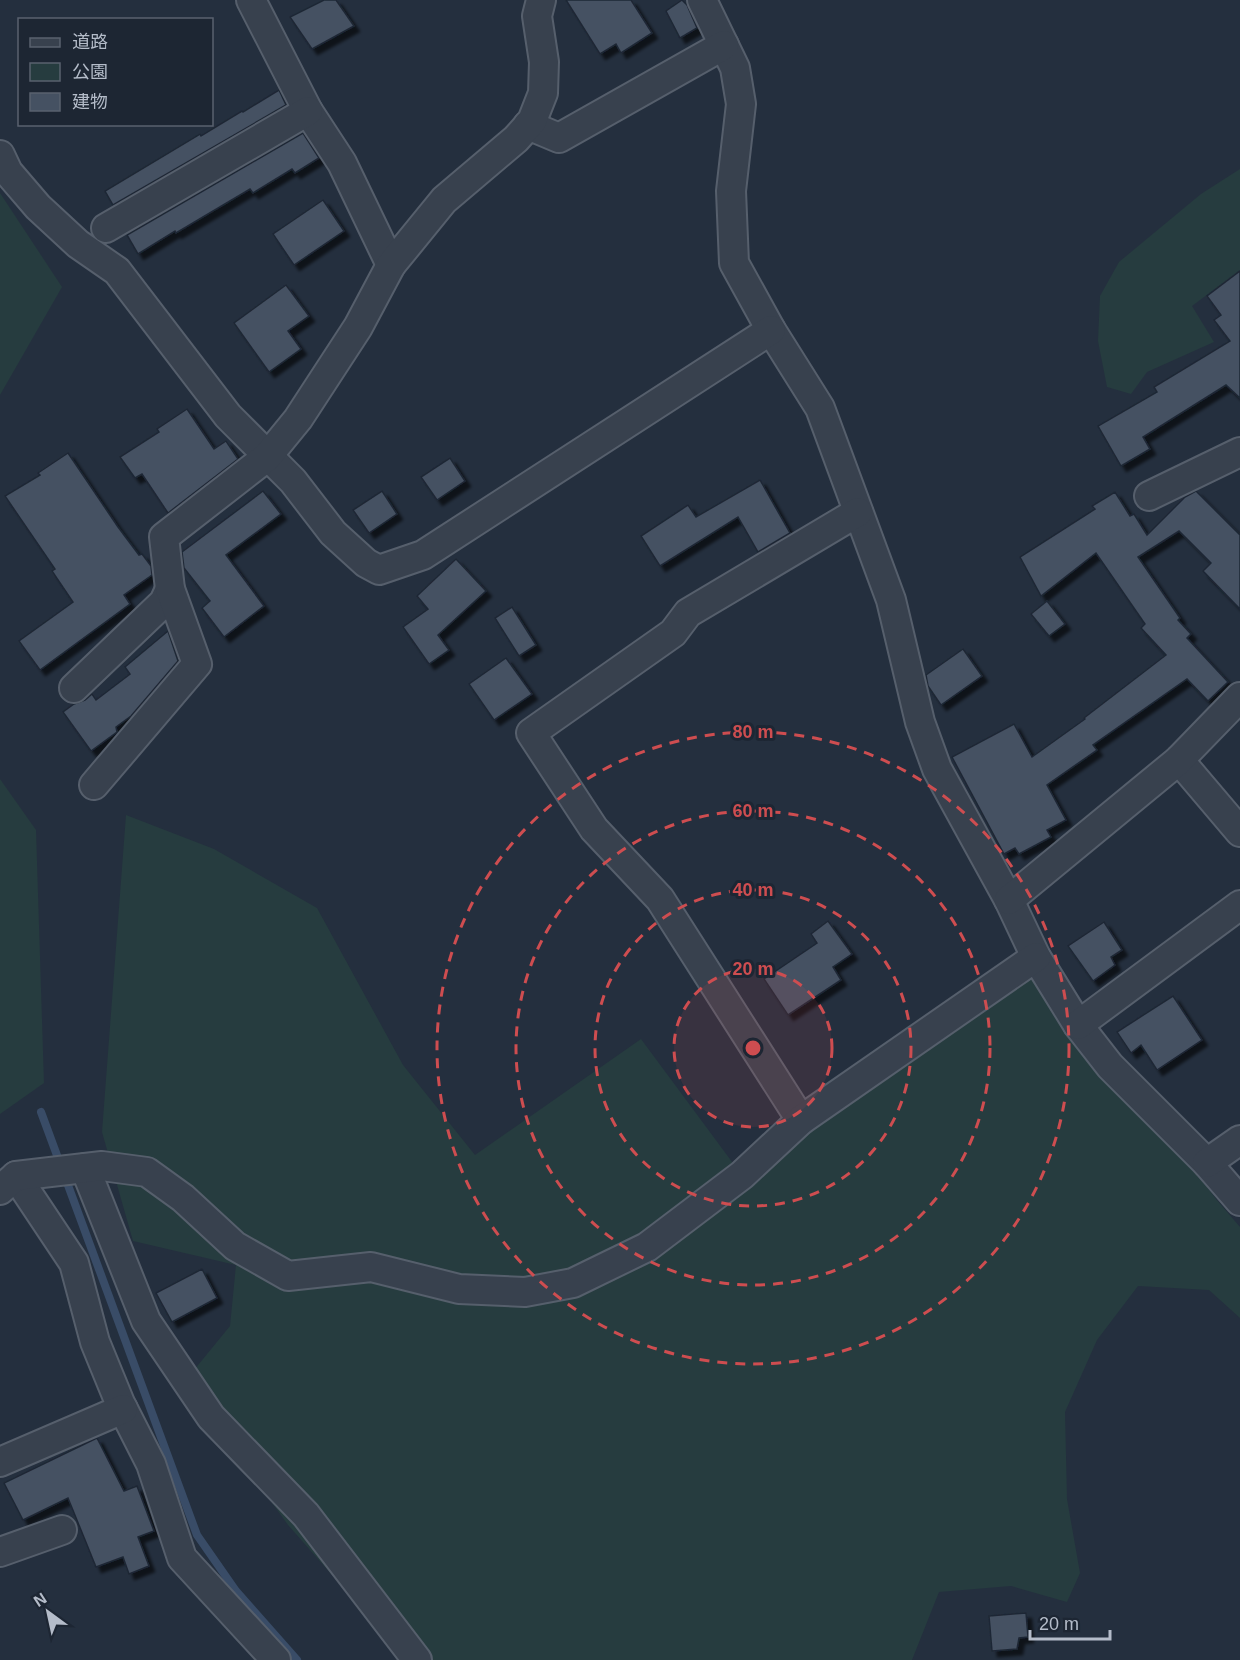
<svg xmlns="http://www.w3.org/2000/svg" width="1240" height="1660" viewBox="0 0 1240 1660" font-family="Helvetica,'Noto Sans JP',sans-serif">
  <defs>
    <filter id="shadow"><feDropShadow dx="5.5" dy="5.5" stdDeviation="1.5" flood-color="#0009"/></filter>
  </defs>
  <rect width="100%" height="100%" fill="#242f3e"/>
  <g fill="#263c3f">
    <polygon points="1240,169 1240,270 1192,306 1214,342 1147,372 1131,394 1107,387 1098,341 1100,296 1119,262 1201,194"/>
    <polygon points="0,193 62,287 0,395"/>
    <polygon points="0,779 36,830 44,1083 0,1114"/>
    <polygon points="126,815 214,849 317,908 403,1065 475,1155 641,1039 741,1174 1036,957 1216,1199 1240,1227 1240,1318 1209,1290 1138,1286 1097,1340 1065,1412 1067,1499 1080,1573 1067,1602 1011,1586 939,1592 912,1660 407,1660 288,1525 185,1381 230,1326 236,1265 133,1241 102,1132"/>
  </g>
  <g fill="none" stroke-linecap="round" stroke-linejoin="round">
    <polyline stroke="#394c67" stroke-width="8" points="41,1112 197,1535 236,1591 297,1660"/>
  </g>
  <g fill="#455162" stroke="#1f2835" stroke-width="1.5" filter="url(#shadow)">
    <polygon points="324,0 336,0 354,26 312,49 290,17"/>
    <polygon points="566,0 631,0 652,33 621,53 616,44 600,54"/>
    <polygon points="682,0 687,5 697,28 680,38 666,11"/>
    <polygon points="279,90 286,105 113,205 105,191 200,134 201,136 242,111 243,112"/>
    <polygon points="303,133 319,158 295,173 292,169 253,193 250,189 176,233 175,231 138,254 127,235"/>
    <polygon points="323,200 344,231 294,265 273,234"/>
    <polygon points="1240,271 1240,398 1226,385 1143,437 1150,449 1121,466 1098,426 1157,392 1154,387 1230,341 1214,320 1221,315 1207,296"/>
    <polygon points="286,285 309,316 288,331 301,349 269,372 234,323"/>
    <polygon points="187,409 214,449 226,441 238,459 168,513 142,474 135,478 120,457 159,432 157,429"/>
    <polygon points="68,453 118,527 139,555 142,554 151,566 152,575 124,595 130,604 40,670 19,641 73,602 52,571 55,569 5,496 40,475 38,473"/>
    <polygon points="450,458 465,481 437,500 421,477"/>
    <polygon points="760,480 790,533 758,552 738,517 660,566 641,536 688,505 696,517"/>
    <polygon points="263,491 281,514 226,555 264,606 224,637 202,608 210,601 184,568 182,552"/>
    <polygon points="382,491 397,514 369,533 353,510"/>
    <polygon points="1196,491 1240,535 1240,609 1203,571 1211,563 1179,531 1138,557 1180,618 1178,620 1191,634 1187,638 1228,682 1208,701 1187,679 1093,745 1097,750 1047,785 1066,820 1047,830 1051,837 1019,854 1015,848 1004,854 952,757 1014,724 1032,757 1085,719 1084,718 1166,655 1141,628 1145,624 1096,553 1041,596 1020,557 1095,509 1092,506 1115,492 1130,516 1134,514 1147,535 1185,497"/>
    <polygon points="456,559 486,591 438,635 449,650 429,664 403,627 428,609 417,596"/>
    <polygon points="1047,601 1065,624 1049,636 1031,614"/>
    <polygon points="512,607 536,645 519,656 495,618"/>
    <polygon points="168,631 178,661 131,716 116,727 117,732 91,751 63,712 74,704 85,700 92,694 96,700 130,674 125,667"/>
    <polygon points="963,649 982,676 941,705 928,686 926,675"/>
    <polygon points="506,658 532,694 494,720 469,684"/>
    <polygon points="828,921 852,954 833,967 841,980 788,1015 764,979 817,943 811,934"/>
    <polygon points="1104,922 1122,950 1111,957 1115,965 1093,981 1068,946"/>
    <polygon points="1173,996 1202,1040 1157,1070 1141,1045 1131,1053 1117,1032"/>
    <polygon points="202,1269 217,1298 172,1322 156,1293"/>
    <polygon points="97,1438 124,1491 137,1486 154,1531 138,1537 149,1566 129,1574 123,1557 96,1567 68,1498 23,1520 4,1483"/>
    <polygon points="1026,1613 1028,1637 1019,1638 1017,1649 992,1651 989,1616"/>
  </g>
  <g fill="none" stroke-linecap="round" stroke-linejoin="round">
    <defs>
      <g id="minor">
        <polyline points="251,0 308,111 342,163 391,265"/>
        <polyline points="702,0 735,68 741,104 731,191 734,263 771,330 820,408 891,600 920,722 937,769 1009,900 1036,957 1078,1025 1110,1066 1207,1163 1240,1201"/>
        <polyline points="528,125 559,138 724,45"/>
        <polyline points="0,155 8,172 38,207 78,244 117,271 228,416 293,481 333,533 366,563 379,570 423,555 771,330"/>
        <polyline points="106,228 308,111"/>
        <polyline points="1149,496 1240,452"/>
        <polyline points="74,688 164,602 170,589"/>
        <polyline points="1179,760 1240,832"/>
        <polyline points="94,785 197,664 170,589 164,537 267,457 298,419 358,327 391,265 444,200 516,139 532,121 543,93 544,62 537,16 541,0"/>
        <polyline points="1009,900 1179,760 1240,697"/>
        <polyline points="1078,1025 1240,905"/>
        <polyline points="801,1120 660,899 594,829 531,733 673,633 688,613 858,512"/>
        <polyline points="1207,1163 1240,1140"/>
        <polyline points="85,1168 146,1321 211,1417 306,1515 417,1660"/>
        <polyline points="16,1176 74,1263 95,1342 120,1403 151,1464 182,1558 276,1660"/>
        <polyline points="0,1190 16,1176 102,1166 147,1172 183,1198 235,1246 288,1276 371,1267 459,1289 525,1292 573,1283 647,1247 742,1175 801,1120 1036,957"/>
        <polyline points="0,1462 123,1409"/>
        <polyline points="0,1552 62,1530"/>
      </g>
    </defs>
    <use href="#minor" stroke="#565f6c" stroke-width="32"/>
    <use href="#minor" stroke="#38414e" stroke-width="28"/>
  </g>
  <circle cx="753" cy="1048" r="79" fill="#ce4d50" fill-opacity=".12"/>
  <g fill="none" stroke="#ce4d50" stroke-width="3" stroke-dasharray="10 8">
    <circle cx="753" cy="1048" r="79"/>
    <circle cx="753" cy="1048" r="158"/>
    <circle cx="753" cy="1048" r="237"/>
    <circle cx="753" cy="1048" r="316"/>
  </g>
  <circle cx="753" cy="1048" r="9" fill="#ce4d50" stroke="#1d2633" stroke-width="3"/>
  <g font-size="18" text-anchor="middle" font-weight="bold" fill="#ce4d50" stroke="#1d2633" stroke-width="6" stroke-linejoin="round" paint-order="stroke">
    <text x="753" y="738">80 m</text>
    <text x="753" y="817">60 m</text>
    <text x="753" y="896">40 m</text>
    <text x="753" y="975">20 m</text>
  </g>
  <rect x="18" y="18" width="195" height="108" fill="#1d2633" stroke="#59626f" stroke-width="1.5"/>
  <rect x="30" y="38" width="30" height="9" fill="#38414e" stroke="#59626f" stroke-width="1.5"/>
  <text x="72" y="48" font-size="18" fill="#b4bcc9">道路</text>
  <rect x="30" y="63" width="30" height="18" fill="#263c3f" stroke="#59626f" stroke-width="1.5"/>
  <text x="72" y="78" font-size="18" fill="#b4bcc9">公園</text>
  <rect x="30" y="93" width="30" height="18" fill="#455162" stroke="#59626f" stroke-width="1.5"/>
  <text x="72" y="108" font-size="18" fill="#b4bcc9">建物</text>
  <g transform="translate(48 1612) rotate(327)" stroke="#1d2633" stroke-width="4.5" paint-order="stroke">
  <path d="M0-4.5L10 22L0 15L-10 22Z" fill="#b4bcc9"/>
  <text y="-9" font-size="16" font-weight="bold" text-anchor="middle" fill="#b4bcc9">N</text>
  </g>
  <path d="M1030 1630v9h80v-9" fill="none" stroke="#b4bcc9" stroke-width="3"/>
  <text x="1039" y="1630" font-size="18" fill="#b4bcc9" stroke="#1d2633" stroke-width="4.5" paint-order="stroke">20 m</text>
</svg>
